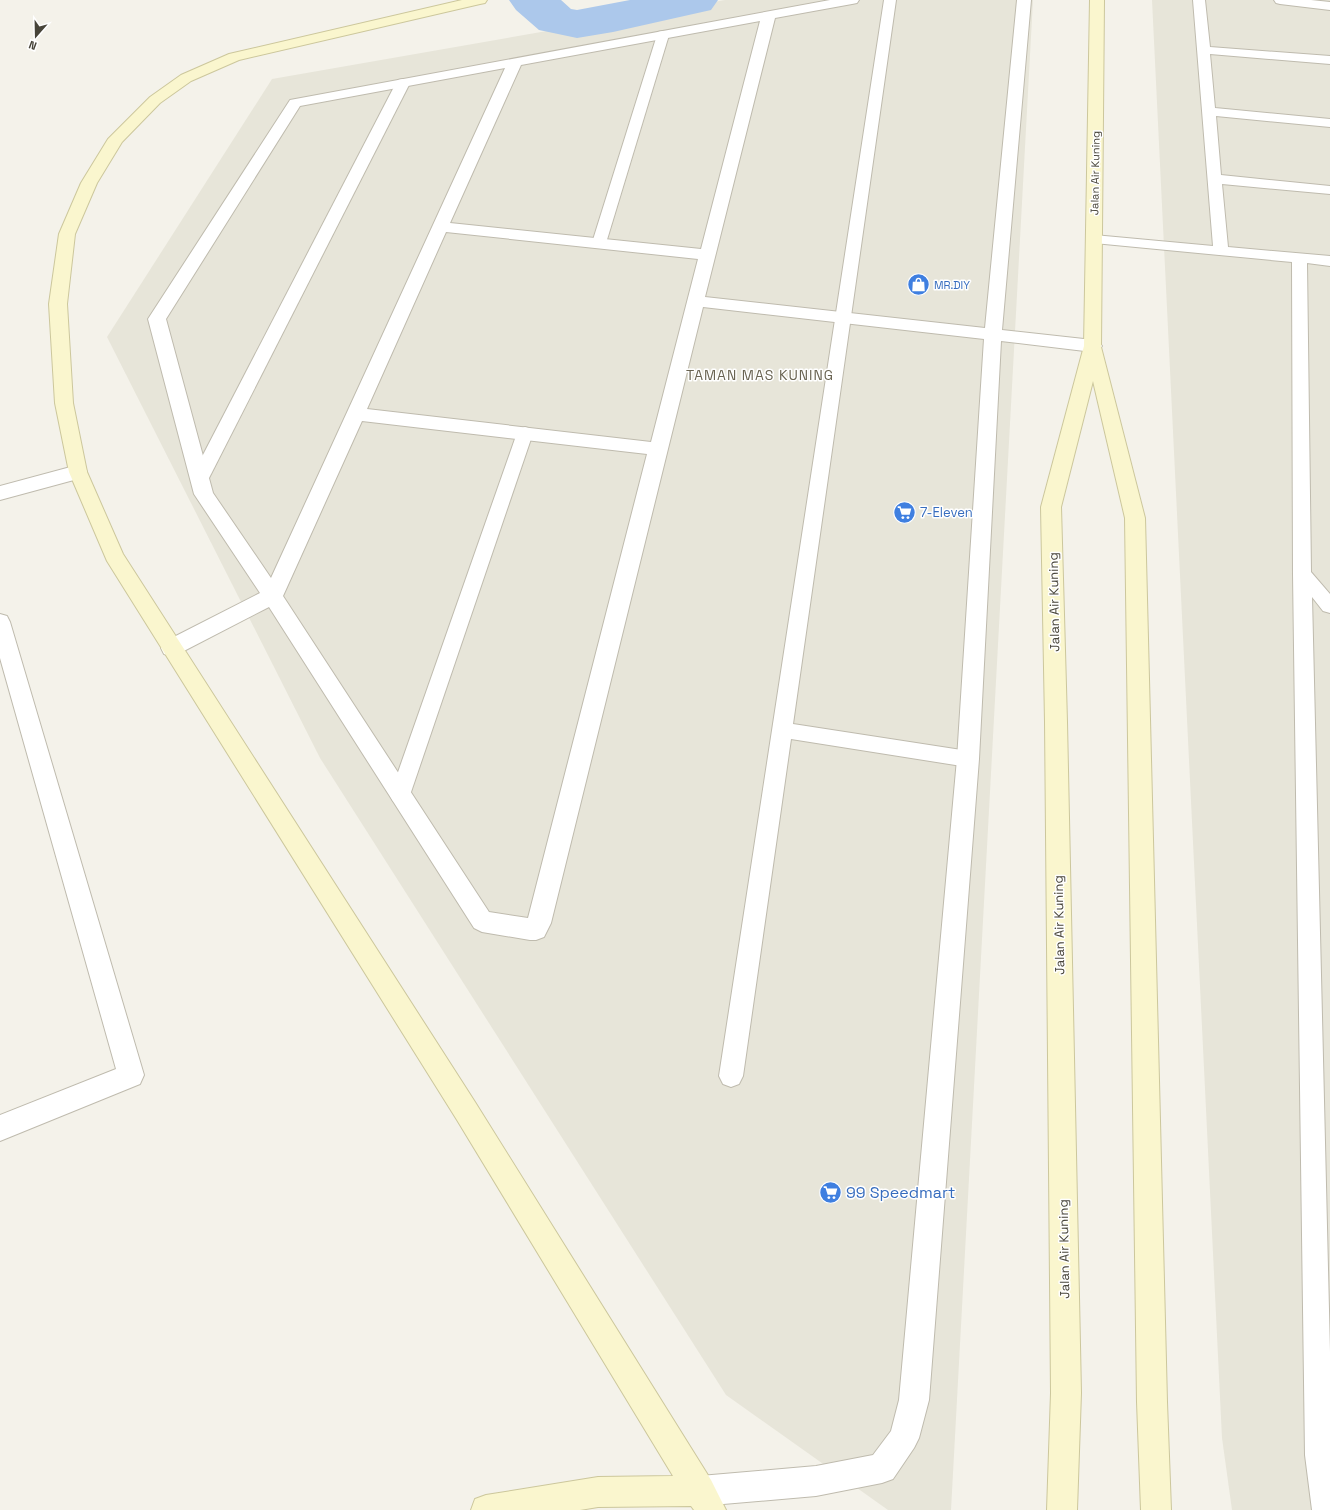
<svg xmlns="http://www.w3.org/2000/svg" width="1330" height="1510" viewBox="0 0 1330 1510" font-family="'Space Grotesk',sans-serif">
  <rect width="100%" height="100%" fill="#f4f2ea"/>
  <g fill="#e7e5d9">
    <polygon points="725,0 1033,0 951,1510 888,1510 726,1395 320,758 107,337 272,79"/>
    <polygon points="1152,0 1330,0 1330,1510 1232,1510 1222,1438"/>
  </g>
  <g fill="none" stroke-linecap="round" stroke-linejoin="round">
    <polygon fill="#acc8eb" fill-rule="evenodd" points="509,0 561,0 571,9 577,10 630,0 718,0 711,10 613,32 577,38 539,30 516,10"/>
    <defs>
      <g id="lane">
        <polygon points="884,0 896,0 793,724 968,751 975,753 978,759 975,765 968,767 791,739 743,1076 739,1084 731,1087 723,1084 719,1076"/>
        <polygon points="1193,0 1205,0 1210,47 1330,56 1330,64 1210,54 1215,108 1330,119 1330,127 1216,116 1221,175 1330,186 1330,194 1222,184 1228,247 1330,256 1330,266 1307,263 1311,572 1330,594 1330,613 1323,611 1312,597 1330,1352 1330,1510 1312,1510 1305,1455 1293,574 1292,262 1094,243 1089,242 1087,239 1089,236 1094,235 1213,246"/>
        <polygon points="1274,0 1311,0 1330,2 1330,10 1280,4 1276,3"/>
        <polygon points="663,31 668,32 669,35 606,243 604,246 599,248 594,246 592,243 657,35 658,32"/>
        <polygon points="403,79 408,80 410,83 209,478 206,482 200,484 194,482 191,478 396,83 398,80"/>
        <polygon points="525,427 531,429 533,433 410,795 407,801 400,804 393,801 390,795 517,433 519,429"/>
      </g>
      <g id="street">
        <path d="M830 0H859L857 3 852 4 775 18 705 297 985 328 1017 0H1031L1002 330 1093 340 1099 342 1102 346 1099 350 1093 352 1001 341 979 759 929 1400 919 1438 914 1448 893 1479 882 1483 816 1496 700 1506 689 1502 685 1491 689 1480 700 1476 816 1466 873 1455 891 1431 899 1400 957 759 984 339 703 307 551 923 544 937 536 940H530L482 932 474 928 269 607 178 654 171 656 164 654 161 648 164 642 260 593 194 494 148 319 290 100ZM760 21 701 249 450 223 521 65ZM505 68 271 578 213 493 166 319 300 106ZM446 232 698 259 651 442 367 409ZM362 421 647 454 528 918 489 912 283 596Z"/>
        <polygon points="78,465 85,467 87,472 85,477 0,500 0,486"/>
        <polygon points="0,614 7,616 10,622 144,1075 140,1084 0,1141 0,1115 116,1069 0,658"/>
      </g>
      <g id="secondary">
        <polygon points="462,0 487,0 485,3 480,4 239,60 191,81 160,103 122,142 97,183 75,234 67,304 73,403 87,472 123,554 475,1102 711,1480 726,1510 694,1510 691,1506 598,1507 580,1510 471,1510 475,1499 486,1495 598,1477 673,1476 457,1120 107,561 69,472 55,403 49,304 59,234 81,183 108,139 150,97 181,75 229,54"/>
        <polygon points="1090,0 1104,0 1101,347 1145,518 1167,1402 1171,1510 1141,1510 1137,1402 1125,518 1093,381 1061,507 1067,722 1081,1393 1077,1510 1047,1510 1051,1393 1045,722 1041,507 1084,346"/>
      </g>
    </defs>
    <use href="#lane" stroke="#bfbbae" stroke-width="2"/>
    <use href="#street" stroke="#bfbbae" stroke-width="2"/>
    <use href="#secondary" stroke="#ccc79c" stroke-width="2"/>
    <use href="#lane" fill="#fff" fill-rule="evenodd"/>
    <use href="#street" fill="#fff" fill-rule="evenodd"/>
    <use href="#secondary" fill="#faf6ce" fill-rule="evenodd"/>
  </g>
  <defs>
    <symbol id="shop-disc" viewBox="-11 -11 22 22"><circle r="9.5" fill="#3f7fe0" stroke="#fff"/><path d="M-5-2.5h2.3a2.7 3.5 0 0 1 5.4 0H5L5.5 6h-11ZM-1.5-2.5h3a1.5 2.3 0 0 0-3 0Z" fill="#fff"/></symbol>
    <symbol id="supermarket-disc" viewBox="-11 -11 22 22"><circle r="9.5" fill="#3f7fe0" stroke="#fff"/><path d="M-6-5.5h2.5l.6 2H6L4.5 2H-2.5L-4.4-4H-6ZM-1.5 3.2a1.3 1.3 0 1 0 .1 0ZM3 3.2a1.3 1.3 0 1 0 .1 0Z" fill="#fff"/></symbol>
  </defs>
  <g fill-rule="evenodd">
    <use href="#shop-disc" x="906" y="272" width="25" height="25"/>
    <use href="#supermarket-disc" x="892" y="500" width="25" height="25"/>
    <use href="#supermarket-disc" x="818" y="1180" width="25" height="25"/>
  </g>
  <g text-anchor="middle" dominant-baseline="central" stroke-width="3" stroke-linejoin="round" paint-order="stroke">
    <g font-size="11" fill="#474439" stroke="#fff">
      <text transform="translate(1095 173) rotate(-89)">Jalan Air Kuning</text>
    </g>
    <g font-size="11" fill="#366cbe" stroke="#fff" text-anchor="start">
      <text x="934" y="285">MR.DIY</text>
    </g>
    <g font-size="13" fill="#366cbe" stroke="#fff" text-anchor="start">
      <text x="920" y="512">7-Eleven</text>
    </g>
    <g font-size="13" fill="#474439" stroke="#fff">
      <text transform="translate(1054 602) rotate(-91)">Jalan Air Kuning</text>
      <text transform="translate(1059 925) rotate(-91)">Jalan Air Kuning</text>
      <text transform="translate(1064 1249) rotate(-91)">Jalan Air Kuning</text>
    </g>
    <g font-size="14" letter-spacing="1" fill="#696351" stroke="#fff">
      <text x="760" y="375">TAMAN MAS KUNING</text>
    </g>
    <g font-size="16" fill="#366cbe" stroke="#fff" text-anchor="start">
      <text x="846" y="1192">99 Speedmart</text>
    </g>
  </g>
  <g transform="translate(36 36) rotate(200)" stroke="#ffffff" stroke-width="3" paint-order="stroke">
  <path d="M0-3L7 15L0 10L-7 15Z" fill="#474439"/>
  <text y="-6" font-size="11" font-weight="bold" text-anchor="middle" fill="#474439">N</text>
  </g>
</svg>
